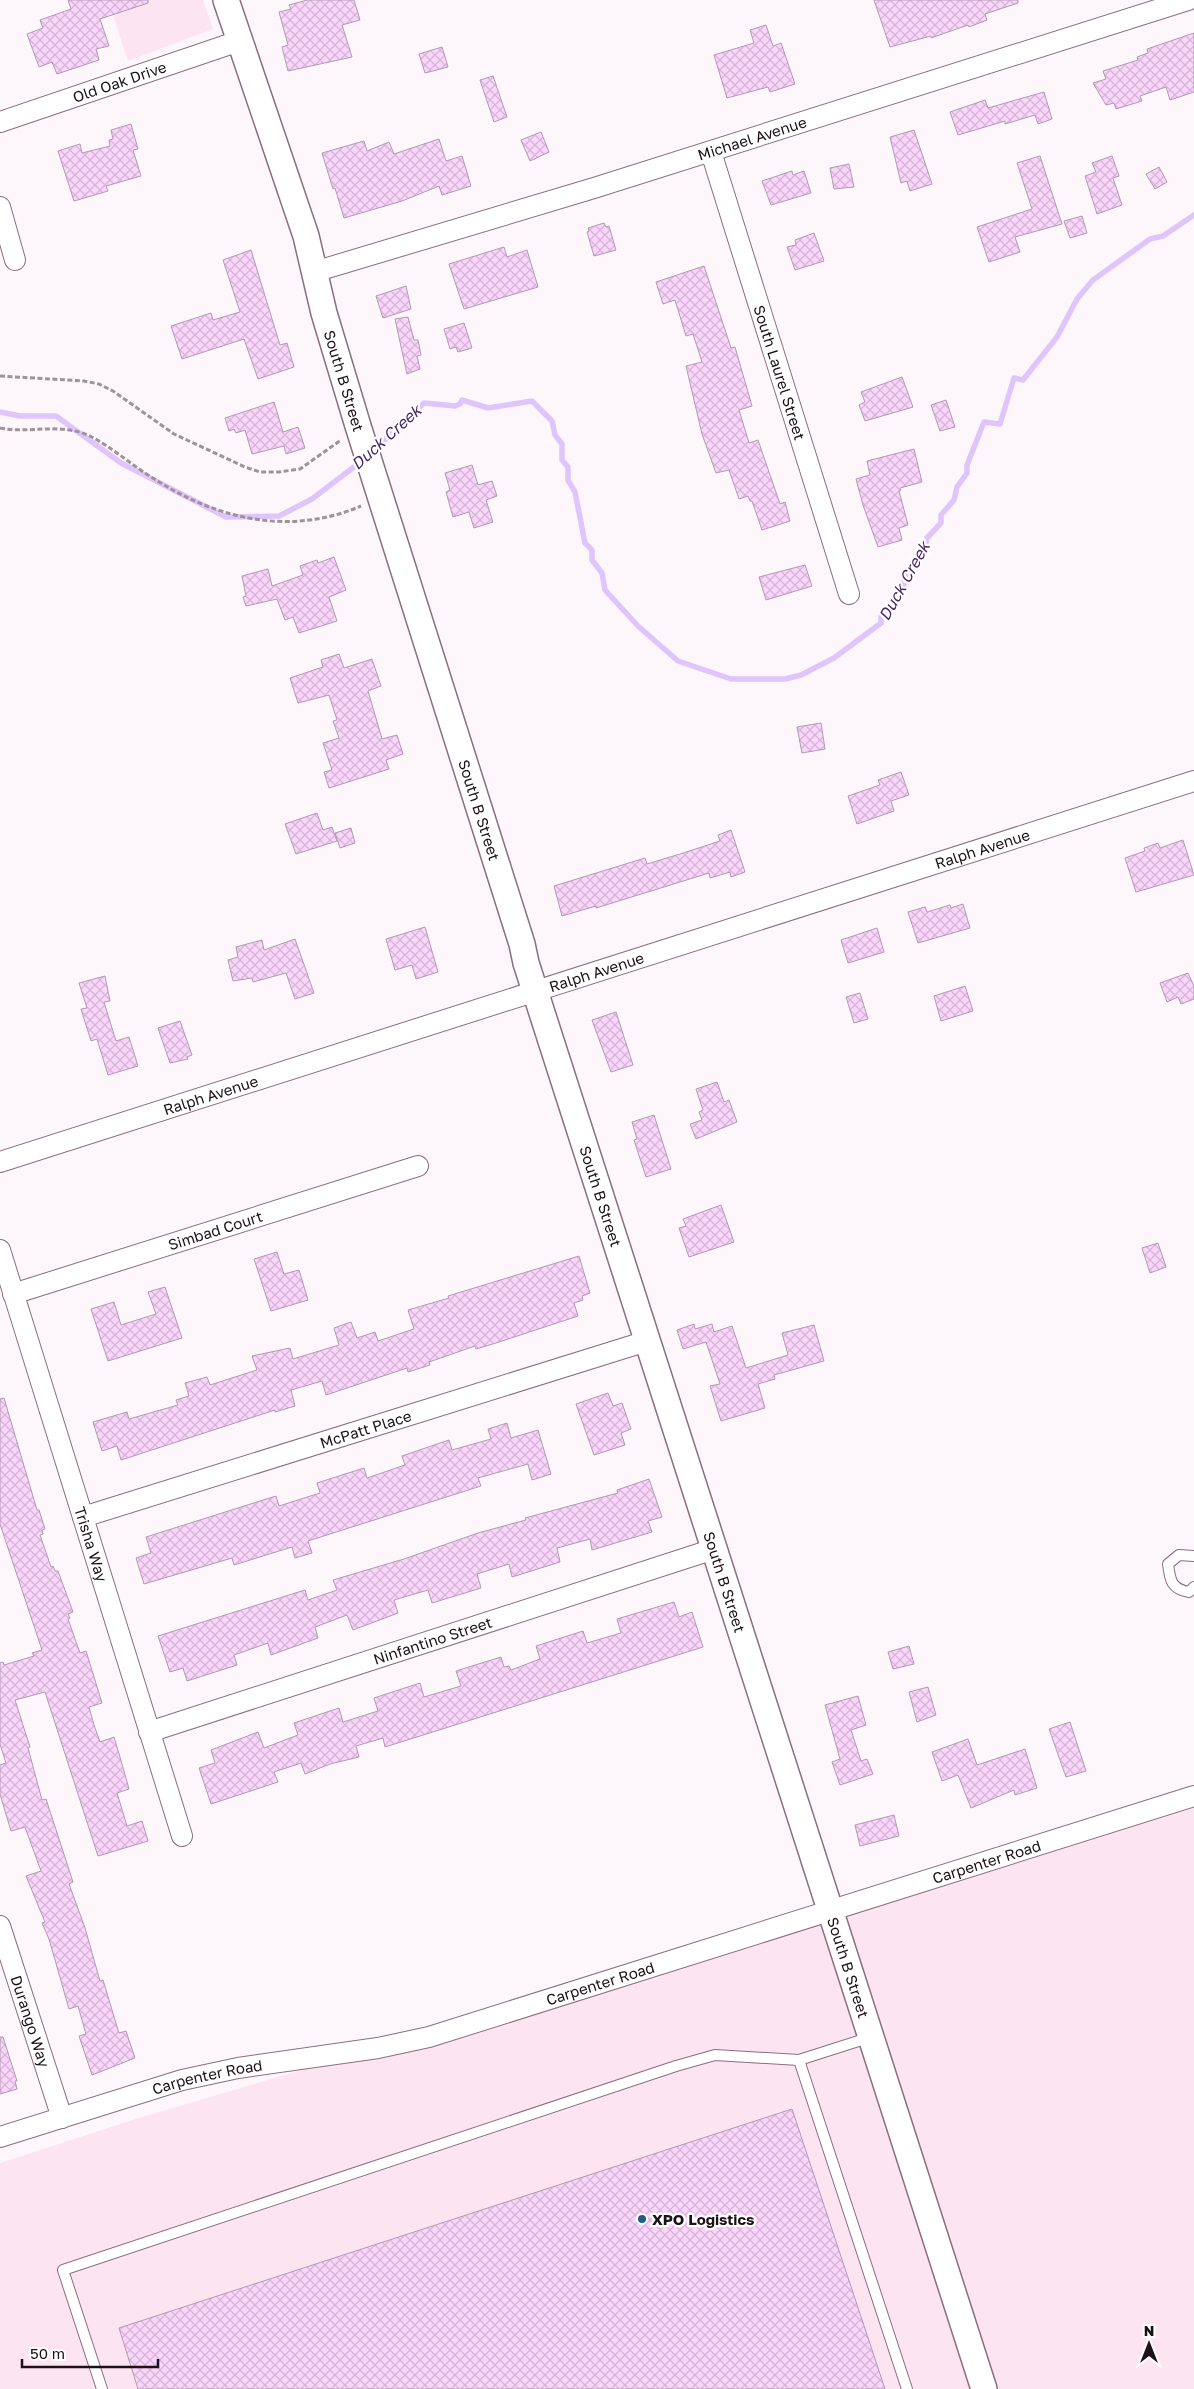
<svg xmlns="http://www.w3.org/2000/svg" width="1194" height="2389" viewBox="0 0 1194 2389" font-family="'Golos Text',sans-serif">
  <defs>
    <pattern id="building-cross-hatch" width="8" height="8" patternUnits="userSpaceOnUse" patternTransform="scale(1.25)"><rect width="8" height="8" fill="#fad5fb"/><path d="M0 0l8 8M0 8l8-8" fill="none" stroke="#d6b6d6"/></pattern>
  </defs>
  <rect width="100%" height="100%" fill="#fdf6fa"/>
  <g fill="#fde4f1">
    <polygon points="108,0 203,0 213,29 128,61"/>
    <polygon points="1194,1806 1194,2389 0,2389 0,2163 139,2118"/>
  </g>
  <g fill="none" stroke-linecap="round" stroke-linejoin="round">
    <g stroke="#dfc5fc" stroke-width="5.5">
      <polyline points="0,412 20,416 56,416 121,463 226,517 279,516 312,499 363,460"/>
      <polyline points="372,452 424,403 455,406 460,404 462,400 488,408 532,401 552,421 555,435 562,444 562,460 568,467 568,480 575,492 585,543 592,550 592,560 602,573 605,590 638,626 678,661 731,679 785,679 801,675 834,658 881,623 881,615 904,586 904,580 924,551 927,538 941,523 941,515 954,500 957,487 967,473 967,465 984,422 1000,424 1014,378 1023,380 1057,337 1077,299 1093,280 1150,239 1163,236 1194,215"/>
    </g>
  </g>
  <g fill="url(#building-cross-hatch)" stroke="#b29ab3">
    <polygon points="68,0 148,0 148,3 100,19 109,46 96,49 99,60 57,74 52,62 39,67 27,34 43,28 40,20 71,9"/>
    <polygon points="307,0 354,0 360,20 342,25 352,57 288,71 282,47 288,45 279,12 291,9 289,5"/>
    <polygon points="874,0 1018,0 1018,3 985,14 987,20 969,27 968,25 931,38 931,36 890,47"/>
    <polygon points="766,25 773,46 781,43 795,84 770,92 768,87 727,98 714,55 754,43 750,30"/>
    <polygon points="1194,33 1194,92 1170,100 1166,87 1140,96 1142,101 1116,109 1114,103 1106,105 1093,83 1106,79 1103,71 1138,60 1137,57 1148,53 1147,49"/>
    <polygon points="442,47 448,67 425,73 419,54"/>
    <polygon points="493,76 507,117 494,122 480,80"/>
    <polygon points="1044,92 1052,119 1038,124 1035,115 1005,124 1005,121 958,135 950,112 985,100 988,108"/>
    <polygon points="131,124 138,149 133,150 141,176 106,186 108,191 74,201 58,151 80,144 82,153 110,146 109,140 113,139 111,130"/>
    <polygon points="914,130 932,184 910,191 907,181 901,183 890,137"/>
    <polygon points="541,132 549,152 530,161 521,140"/>
    <polygon points="439,139 446,161 462,156 471,186 442,195 439,186 402,201 344,218 335,188 333,189 322,153 364,141 367,151 389,142 394,154"/>
    <polygon points="1040,156 1062,224 1015,237 1020,252 989,262 977,227 1032,209 1017,163"/>
    <polygon points="1112,156 1119,176 1113,178 1122,205 1097,214 1085,176 1096,172 1092,163"/>
    <polygon points="849,164 854,187 834,189 830,168"/>
    <polygon points="1159,167 1167,182 1155,189 1146,174"/>
    <polygon points="792,171 793,175 804,171 811,193 771,205 762,181"/>
    <polygon points="1082,216 1087,233 1070,238 1064,221"/>
    <polygon points="604,223 606,227 609,226 616,250 594,256 587,232 589,231 588,228"/>
    <polygon points="814,233 824,261 795,270 787,247 796,245 795,240"/>
    <polygon points="504,247 507,257 527,250 538,287 464,309 449,264"/>
    <polygon points="251,250 280,345 287,343 294,367 258,379 244,339 182,359 171,326 211,313 213,320 240,312 223,260"/>
    <polygon points="704,266 731,348 735,347 752,406 739,410 749,443 758,440 780,504 785,502 790,521 762,530 752,501 750,501 748,496 739,499 729,470 716,473 702,434 686,366 702,362 693,334 686,336 675,300 663,304 656,282"/>
    <polygon points="406,286 411,309 383,318 376,296"/>
    <polygon points="408,317 414,340 418,340 421,355 417,356 420,369 407,374 395,319"/>
    <polygon points="464,323 472,348 458,352 456,347 450,349 444,329"/>
    <polygon points="902,377 913,407 865,421 859,405 865,402 861,392"/>
    <polygon points="946,400 955,427 940,431 931,405"/>
    <polygon points="274,402 283,432 298,427 305,448 286,454 284,446 252,454 245,430 236,433 234,429 229,431 225,418"/>
    <polygon points="914,449 922,482 900,488 901,490 899,491 908,525 899,528 902,540 878,547 863,505 856,479 870,475 867,461"/>
    <polygon points="472,465 478,485 492,481 497,496 486,500 493,522 474,528 469,512 453,517 446,492 450,490 445,473"/>
    <polygon points="334,557 346,590 329,597 337,621 299,633 293,617 285,620 277,599 246,606 243,597 246,596 242,576 268,569 272,586 303,575 300,566 317,560 318,563"/>
    <polygon points="805,565 812,586 766,600 759,577"/>
    <polygon points="339,654 344,668 372,659 381,686 368,691 382,739 397,735 403,754 386,760 389,769 329,788 324,772 332,770 323,743 339,738 333,721 337,720 329,695 298,703 290,678 323,667 321,660"/>
    <polygon points="821,723 825,749 802,753 797,727"/>
    <polygon points="901,772 909,795 891,801 894,811 857,824 848,796 880,785 878,780"/>
    <polygon points="317,813 323,830 332,827 337,841 296,854 285,824"/>
    <polygon points="351,828 355,843 340,848 335,833"/>
    <polygon points="731,830 745,872 731,877 730,872 710,878 709,873 596,908 596,906 562,916 554,886 645,858 647,864 680,854 720,841 718,835"/>
    <polygon points="1183,840 1194,875 1136,892 1125,858 1145,851 1144,848 1158,843 1160,848"/>
    <polygon points="963,904 970,928 918,943 908,912 925,907 927,912 950,905 951,908"/>
    <polygon points="425,927 438,972 416,979 412,965 395,970 386,939"/>
    <polygon points="877,928 884,952 848,963 841,940"/>
    <polygon points="295,939 314,993 295,999 286,973 253,982 252,978 233,981 228,960 238,957 236,947 262,940 264,950"/>
    <polygon points="1188,973 1194,986 1194,999 1181,1004 1178,997 1167,1002 1160,983"/>
    <polygon points="105,976 110,1001 104,1002 116,1041 129,1037 138,1066 108,1075 97,1039 91,1041 81,1009 87,1008 79,983"/>
    <polygon points="965,986 973,1011 941,1021 934,996"/>
    <polygon points="860,993 868,1019 854,1023 846,997"/>
    <polygon points="616,1012 633,1065 611,1072 592,1020"/>
    <polygon points="180,1021 192,1055 187,1057 188,1059 170,1063 158,1028"/>
    <polygon points="717,1082 724,1102 729,1100 737,1122 696,1139 690,1124 702,1120 699,1112 703,1110 696,1089"/>
    <polygon points="654,1115 671,1169 646,1177 634,1140 637,1139 632,1122"/>
    <polygon points="721,1205 734,1242 689,1257 679,1228 686,1226 683,1219"/>
    <polygon points="1158,1243 1166,1267 1150,1273 1142,1248"/>
    <polygon points="277,1252 284,1274 299,1270 308,1300 271,1311 254,1259"/>
    <polygon points="579,1256 590,1293 582,1296 583,1300 574,1303 578,1316 496,1343 476,1349 475,1346 429,1362 430,1365 408,1372 407,1368 326,1395 322,1381 291,1390 295,1406 275,1412 275,1410 121,1460 117,1446 102,1451 93,1422 127,1412 129,1419 178,1405 176,1400 189,1396 185,1383 207,1377 210,1385 257,1370 252,1356 290,1348 293,1359 339,1345 334,1328 351,1322 357,1338 375,1332 378,1341 414,1329 408,1310 449,1298 448,1296"/>
    <polygon points="165,1287 182,1338 108,1361 91,1309 114,1302 121,1325 156,1314 148,1292"/>
    <polygon points="694,1324 695,1329 712,1324 714,1332 732,1326 746,1368 788,1355 782,1333 814,1325 824,1361 774,1375 775,1379 758,1384 765,1408 721,1421 710,1386 720,1384 706,1342 683,1349 677,1330"/>
    <polygon points="608,1393 613,1406 622,1403 631,1429 621,1433 625,1445 594,1455 576,1404"/>
    <polygon points="4,1398 37,1510 39,1510 45,1529 42,1530 43,1534 40,1535 51,1567 53,1566 55,1571 58,1571 73,1612 68,1614 70,1618 68,1619 80,1653 86,1651 102,1703 89,1707 94,1725 100,1742 114,1737 120,1757 129,1789 117,1793 127,1826 142,1821 148,1841 98,1856 45,1692 15,1700 30,1747 28,1748 42,1800 46,1799 73,1882 69,1884 85,1928 100,1981 103,1980 119,2033 126,2031 135,2058 92,2075 79,2036 86,2034 78,2006 69,2009 49,1939 42,1923 45,1922 26,1876 41,1871 25,1827 11,1831 0,1794 0,1765 6,1763 0,1744 0,1663 3,1662 4,1665 34,1656 32,1653 42,1650 0,1524 0,1399"/>
    <polygon points="507,1423 511,1438 538,1430 551,1474 532,1480 528,1464 478,1478 481,1486 308,1541 312,1553 295,1558 292,1547 234,1565 232,1558 144,1584 136,1558 151,1553 146,1537 276,1496 279,1506 320,1493 317,1483 364,1468 367,1478 405,1465 402,1456 449,1440 452,1450 491,1439 488,1429"/>
    <polygon points="649,1479 662,1517 648,1521 652,1532 592,1550 590,1539 557,1548 560,1562 512,1577 509,1564 477,1574 481,1588 432,1603 428,1590 394,1600 398,1613 353,1630 347,1615 315,1627 318,1638 271,1655 268,1643 234,1655 237,1665 187,1681 183,1668 170,1672 158,1636 305,1590 308,1600 337,1590 333,1580 404,1559 478,1533 526,1520 525,1518 618,1493 617,1490"/>
    <polygon points="674,1602 679,1617 692,1612 703,1647 385,1747 383,1738 356,1746 359,1757 330,1764 305,1774 301,1763 274,1772 278,1782 211,1804 199,1768 215,1763 211,1750 258,1732 264,1748 298,1735 294,1723 339,1708 343,1722 378,1711 374,1698 420,1683 424,1697 461,1686 456,1671 501,1657 504,1667 509,1666 511,1670 540,1659 536,1646 583,1631 587,1643 621,1633 617,1619"/>
    <polygon points="909,1646 914,1664 893,1669 888,1652"/>
    <polygon points="928,1687 936,1715 917,1722 909,1692"/>
    <polygon points="858,1696 866,1725 851,1730 861,1761 867,1759 873,1774 840,1785 832,1762 840,1759 825,1705"/>
    <polygon points="1070,1722 1086,1771 1066,1777 1049,1729"/>
    <polygon points="968,1739 977,1765 1025,1749 1037,1788 1015,1795 1014,1790 971,1808 958,1775 942,1781 932,1752"/>
    <polygon points="894,1815 899,1836 860,1846 855,1825"/>
    <polygon points="0,2037 3,2037 17,2081 15,2081 17,2089 0,2094"/>
    <polygon points="792,2109 885,2389 138,2389 119,2328"/>
  </g>
  <g fill="none" stroke-linecap="round" stroke-linejoin="round">
    <defs>
      <g id="service">
        <path d="M1194 1556 1179 1555 1168 1564C1170 1580 1171 1589 1189 1592L1194 1587"/>
        <polyline points="871,2037 799,2060 907,2389"/>
        <polyline points="102,2389 63,2270 676,2066 715,2055 799,2060"/>
      </g>
      <g id="minor">
        <path id="s1" d="M0 122 239 41"/>
        <path id="s2" d="M711 152 849 594"/>
        <polyline points="0,207 15,260"/>
        <path id="s3" d="M314 272 594 188 1188 0"/>
        <path id="s4" d="M0 1162 1194 781"/>
        <path id="s5" d="M0 1250 182 1836"/>
        <path id="s6" d="M13 1294 418 1166"/>
        <path id="s7" d="M83 1517 647 1341"/>
        <path id="s8" d="M149 1732 714 1549"/>
        <path id="s9" d="M0 1926 62 2118"/>
        <path id="s10" d="M0 2137 182 2080 238 2068 378 2048 429 2037 1194 1796"/>
      </g>
      <g id="tertiary">
        <path id="s11" d="M226 0 306 236 324 313 358 426 522 944 526 963 984 2389"/>
      </g>
    </defs>
    <use href="#service" stroke="#8c6e7f" stroke-width="12"/>
    <use href="#minor" stroke="#8c6e7f" stroke-width="22"/>
    <use href="#tertiary" stroke="#8c6e7f" stroke-width="28"/>
    <g stroke="#9d9499" stroke-width="3" stroke-dasharray="5 2.5" stroke-linecap="butt">
      <polyline points="0,376 84,381 99,384 113,391 174,434 245,467 260,472 279,472 300,469 341,440"/>
      <path d="M0 428C30 434 60 422 90 436 113 448 134 467 156 480 219 520 291 536 361 506"/>
    </g>
    <use href="#service" stroke="#fff" stroke-width="10"/>
    <use href="#minor" stroke="#fff" stroke-width="20"/>
    <use href="#tertiary" stroke="#fff" stroke-width="25"/>
  </g>
  <circle fill="#1f5a91" stroke="#fff" stroke-width="2" cx="642" cy="2219" r="5"/>
  <g text-anchor="middle" dominant-baseline="central" stroke-width="4.5" stroke-linejoin="round" paint-order="stroke">
    <g font-size="15" fill="#1c1117" stroke="#fff">
      <text stroke="none"><textPath href="#s1" startOffset="126">Old Oak Drive</textPath></text>
      <text stroke="none"><textPath href="#s3" startOffset="458">Michael Avenue</textPath></text>
      <text stroke="none"><textPath href="#s2" startOffset="231">South Laurel Street</textPath></text>
      <text stroke="none"><textPath href="#s11" startOffset="399">South B Street</textPath></text>
      <text stroke="none"><textPath href="#s11" startOffset="849">South B Street</textPath></text>
      <text stroke="none"><textPath href="#s4" startOffset="1031">Ralph Avenue</textPath></text>
      <text stroke="none"><textPath href="#s4" startOffset="626">Ralph Avenue</textPath></text>
      <text stroke="none"><textPath href="#s4" startOffset="221">Ralph Avenue</textPath></text>
      <text stroke="none"><textPath href="#s11" startOffset="1254">South B Street</textPath></text>
      <text stroke="none"><textPath href="#s6" startOffset="212">Simbad Court</textPath></text>
      <text stroke="none"><textPath href="#s7" startOffset="296">McPatt Place</textPath></text>
      <text stroke="none"><textPath href="#s5" startOffset="308">Trisha Way</textPath></text>
      <text stroke="none"><textPath href="#s11" startOffset="1659">South B Street</textPath></text>
      <text stroke="none"><textPath href="#s8" startOffset="298">Ninfantino Street</textPath></text>
      <text stroke="none"><textPath href="#s10" startOffset="1026">Carpenter Road</textPath></text>
      <text stroke="none"><textPath href="#s11" startOffset="2064">South B Street</textPath></text>
      <text stroke="none"><textPath href="#s10" startOffset="621">Carpenter Road</textPath></text>
      <text stroke="none"><textPath href="#s9" startOffset="100">Durango Way</textPath></text>
      <text stroke="none"><textPath href="#s10" startOffset="216">Carpenter Road</textPath></text>
    </g>
    <g font-size="15" font-weight="bold" fill="#1c1117" stroke="#fff" text-anchor="start">
      <text x="652" y="2219">XPO Logistics</text>
    </g>
    <g font-size="16" font-style="italic" fill="#4a2868" stroke="#fff">
      <text transform="translate(386 437) rotate(-42)">Duck Creek</text>
      <text transform="translate(904 581) rotate(-61)">Duck Creek</text>
    </g>
  </g>
  <g transform="translate(1149 2344)" stroke="#ffffff" stroke-width="4" paint-order="stroke">
  <path d="M0-4L9 19L0 12L-9 19Z" fill="#1c1117"/>
  <text y="-8" font-size="14" font-weight="bold" text-anchor="middle" fill="#1c1117">N</text>
  </g>
  <path d="M22 2359v8h136v-8" fill="none" stroke="#1c1117" stroke-width="2.5"/>
  <text x="30" y="2359" font-size="15" fill="#1c1117" stroke="#ffffff" stroke-width="4" paint-order="stroke">50 m</text>
</svg>
